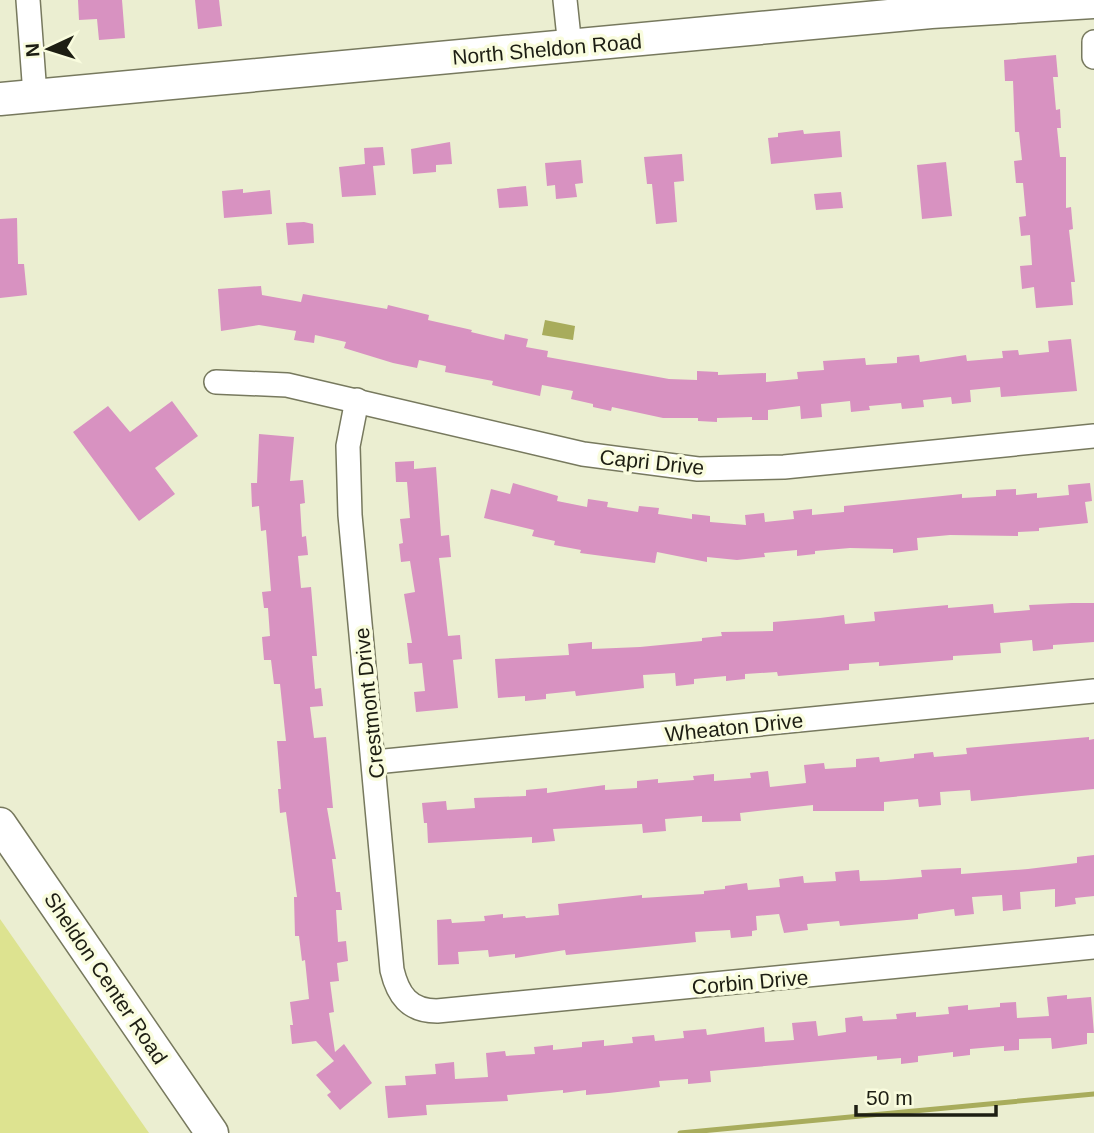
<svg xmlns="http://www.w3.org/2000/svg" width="1094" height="1133" viewBox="0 0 1094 1133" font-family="Helvetica,sans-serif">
  <rect width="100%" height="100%" fill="#ebeed1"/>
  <polygon fill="#dde390" points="0,919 149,1133 0,1133"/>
  <polygon fill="#a8ac5c" points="545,320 575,326 573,340 542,335"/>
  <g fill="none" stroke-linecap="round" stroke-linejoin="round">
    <polyline stroke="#a8ac5c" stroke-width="5" points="680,1133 1094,1094"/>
  </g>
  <g fill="#d892c1">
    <polygon points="78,0 122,0 125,38 99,40 97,19 79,20"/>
    <polygon points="195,0 219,0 222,26 198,29"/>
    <polygon points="1056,55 1058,77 1053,77 1056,110 1060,109 1061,128 1057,128 1060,157 1066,157 1066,208 1071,207 1073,229 1069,230 1075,282 1071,282 1073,305 1036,308 1034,287 1022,289 1020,266 1032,265 1030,235 1021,236 1019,217 1026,216 1023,183 1016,183 1014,161 1022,160 1019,132 1015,132 1013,81 1005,81 1004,60"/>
    <polygon points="803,130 804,134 840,131 842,157 771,164 768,138 778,137 778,133"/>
    <polygon points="450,142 452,164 436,165 436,172 413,174 411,149"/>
    <polygon points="383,147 385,165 373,166 376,195 342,197 339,167 365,164 364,148"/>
    <polygon points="682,154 684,181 674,182 677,222 656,224 652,184 647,184 644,157"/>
    <polygon points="581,160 583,183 575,184 577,197 556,199 555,185 547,186 545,163"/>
    <polygon points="946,162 952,216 922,219 917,165"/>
    <polygon points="526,186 528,206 499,208 497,189"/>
    <polygon points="243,189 243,193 270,190 272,214 224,218 222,191"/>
    <polygon points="841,192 843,208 816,210 814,194"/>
    <polygon points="17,218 18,264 24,264 27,295 0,298 0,219"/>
    <polygon points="304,222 313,224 314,243 288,245 286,223"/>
    <polygon points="261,286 262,295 301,302 303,294 387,309 388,305 429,315 428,320 472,330 471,332 504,340 505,334 528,339 526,347 548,351 547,357 669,379 697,380 697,371 718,372 718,375 766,373 766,382 798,379 797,372 824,370 823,361 865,358 866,365 897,363 897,357 919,355 920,362 966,355 967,361 1003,358 1002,351 1018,350 1019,355 1049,352 1048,341 1071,339 1077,391 1001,397 1000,387 970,390 971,402 952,404 951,397 923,400 924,407 902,409 901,403 869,406 870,410 851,412 850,401 821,404 822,417 801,419 800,406 768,410 768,420 752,420 752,417 717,418 717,422 698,421 698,418 663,418 612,407 611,411 593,407 593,404 571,399 573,391 542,385 540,396 492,385 493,381 445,372 446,366 419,360 417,368 393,363 344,348 346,342 315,335 314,343 294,340 296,331 259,325 221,331 218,289"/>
    <polygon points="172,401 198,436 155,468 175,494 139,521 73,432 108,406 130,432"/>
    <polygon points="259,434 294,437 290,481 303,480 305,503 300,504 302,537 306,536 308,555 298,556 301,588 311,587 317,656 312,656 315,689 321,688 323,706 310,707 314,738 326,737 333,808 327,808 336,859 332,859 336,892 340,892 342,910 336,910 338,942 346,941 348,961 337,963 339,981 330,982 334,1012 329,1013 335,1052 344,1044 372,1083 340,1110 327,1095 331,1092 316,1075 334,1061 316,1041 292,1044 290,1025 293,1025 290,1002 309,999 305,960 302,961 299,936 295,936 294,897 297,897 286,812 280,813 278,789 281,789 277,741 286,741 280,684 274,684 271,660 264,660 262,637 270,636 268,608 264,608 262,592 271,591 266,530 261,531 259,506 252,507 251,483 257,483"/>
    <polygon points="414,461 414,469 436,467 441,536 449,535 451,557 439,558 448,636 460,635 462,659 453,660 458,708 416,712 414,692 425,691 422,663 409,664 407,643 412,643 404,594 415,592 410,561 401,562 399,544 403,543 400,519 410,518 407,482 396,482 395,462"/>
    <polygon points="513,483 558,496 557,501 587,507 588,499 608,502 607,507 638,512 639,506 659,508 658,514 692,519 692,514 710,516 710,522 746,525 745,515 764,513 765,522 794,519 793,511 812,509 812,515 844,512 844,506 962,494 962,498 996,496 996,490 1016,489 1016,495 1037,493 1037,498 1069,495 1068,485 1090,483 1092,501 1085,502 1088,523 1039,528 1039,531 1018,532 1018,536 950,535 917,538 918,550 893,553 893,549 850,548 815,551 815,554 797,556 797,550 764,553 765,557 737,560 707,557 707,562 657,552 655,563 580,553 581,550 554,545 555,541 532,536 534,530 484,518 491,489 510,494"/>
    <polygon points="1072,603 1094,603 1094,642 1053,645 1053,649 1033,651 1032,640 1000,643 1001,653 953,656 953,660 879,666 879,662 849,664 849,670 778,676 777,672 745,674 745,679 726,681 726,676 694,679 694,684 676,686 675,673 643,675 644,688 576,696 575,691 546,694 546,699 525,701 525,696 498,698 495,659 569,655 568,644 592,642 592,649 640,647 702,641 702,638 722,636 721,632 773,631 773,622 820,618 844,615 845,624 875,621 874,612 948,605 948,608 993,604 994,613 1030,610 1029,605"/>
    <polygon points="1089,737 1089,740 1094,739 1094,789 971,801 970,790 940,792 941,805 919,807 918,799 884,802 884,811 813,811 813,805 740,813 741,821 702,822 702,816 665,819 666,831 643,833 642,824 553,829 555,841 532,843 532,837 428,843 427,823 424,823 422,803 446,801 447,810 475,808 474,798 526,796 526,790 547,788 547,793 605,785 605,790 637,788 637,781 658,779 658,783 694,780 693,776 714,774 714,781 751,778 750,773 768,771 770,787 806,783 804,765 824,763 825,769 856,767 856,759 879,757 880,762 914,758 914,754 933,752 934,757 967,754 966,748"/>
    <polygon points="1094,855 1094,896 1075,898 1076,904 1055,907 1055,889 1020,892 1021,909 1003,911 1002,895 972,897 974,914 955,916 954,909 918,914 918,919 840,926 839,921 807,924 808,930 784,933 779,914 756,916 757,930 752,931 752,936 731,938 730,930 695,932 696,942 566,955 565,950 515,958 515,954 489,957 488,950 458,952 459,964 438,965 437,920 451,919 452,923 485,921 484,916 503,914 503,918 525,916 526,918 559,915 558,904 642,895 642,898 704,894 704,891 725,889 725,886 747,883 748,890 780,887 779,879 803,876 804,883 836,881 835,872 859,870 860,881 886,880 922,877 921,870 961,868 961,874 1028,869 1077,863 1077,857"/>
    <polygon points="1067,995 1067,999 1091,997 1094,1033 1087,1033 1087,1044 1052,1049 1051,1038 1019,1039 1019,1050 1004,1051 1004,1046 970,1049 970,1055 953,1057 953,1052 918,1056 918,1062 901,1064 901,1058 877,1060 877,1056 710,1071 711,1082 688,1084 688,1079 659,1081 660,1087 609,1093 586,1095 586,1090 563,1093 563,1090 507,1095 508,1101 426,1105 427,1115 388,1118 385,1086 406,1085 405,1076 436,1074 435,1064 454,1062 455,1079 488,1077 486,1053 505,1051 506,1056 535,1054 534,1047 553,1045 553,1050 582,1047 582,1042 604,1040 604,1046 633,1043 632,1037 654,1035 655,1041 684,1038 683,1031 706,1029 707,1035 764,1027 765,1042 794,1040 792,1023 816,1021 818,1036 846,1032 845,1018 862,1016 863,1021 897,1019 896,1014 916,1012 916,1017 949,1014 948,1007 968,1005 968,1010 1000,1007 1000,1003 1016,1002 1017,1018 1049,1016 1047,997"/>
  </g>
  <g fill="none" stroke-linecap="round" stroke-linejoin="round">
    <defs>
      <g id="street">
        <polyline points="28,0 35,95"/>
        <polyline points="565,0 570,47"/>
        <polyline points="1094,42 1094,57"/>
        <polyline points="216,382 287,385 583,454 698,469 784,467 1094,436"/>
        <path d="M357 400 348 446 350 515 392 970C398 995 409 1011 437 1011L1094 947"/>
        <polyline points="375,762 1094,691"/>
      </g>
      <g id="secondary">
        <polyline points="0,99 931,12 1094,2"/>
        <polyline points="0,824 212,1133"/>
      </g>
    </defs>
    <use href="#street" stroke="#77795e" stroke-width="26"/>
    <use href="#secondary" stroke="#77795e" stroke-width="35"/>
    <use href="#street" stroke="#fff" stroke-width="23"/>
    <use href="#secondary" stroke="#fff" stroke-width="32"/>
  </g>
  <g text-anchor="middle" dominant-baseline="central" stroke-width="7" stroke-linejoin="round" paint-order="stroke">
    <g font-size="21" fill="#1d1e13" stroke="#f9fcde">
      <text transform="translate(547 49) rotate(-5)">North Sheldon Road</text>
      <text transform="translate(652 462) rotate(6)">Capri Drive</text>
      <text transform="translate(369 703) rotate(-96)">Crestmont Drive</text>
      <text transform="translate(734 727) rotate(-6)">Wheaton Drive</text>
      <text transform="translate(106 978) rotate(56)">Sheldon Center Road</text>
      <text transform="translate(750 982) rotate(-5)">Corbin Drive</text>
    </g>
  </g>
  <g transform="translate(49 49) rotate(266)" stroke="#f9fcde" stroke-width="5" paint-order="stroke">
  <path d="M0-5L12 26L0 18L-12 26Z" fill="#1d1e13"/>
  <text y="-10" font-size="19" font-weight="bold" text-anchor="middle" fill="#1d1e13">N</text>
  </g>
  <path d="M856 1105v10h140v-10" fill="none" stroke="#1d1e13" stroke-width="3.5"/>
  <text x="866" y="1105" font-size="21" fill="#1d1e13" stroke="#f9fcde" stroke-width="5" paint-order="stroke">50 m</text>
</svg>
